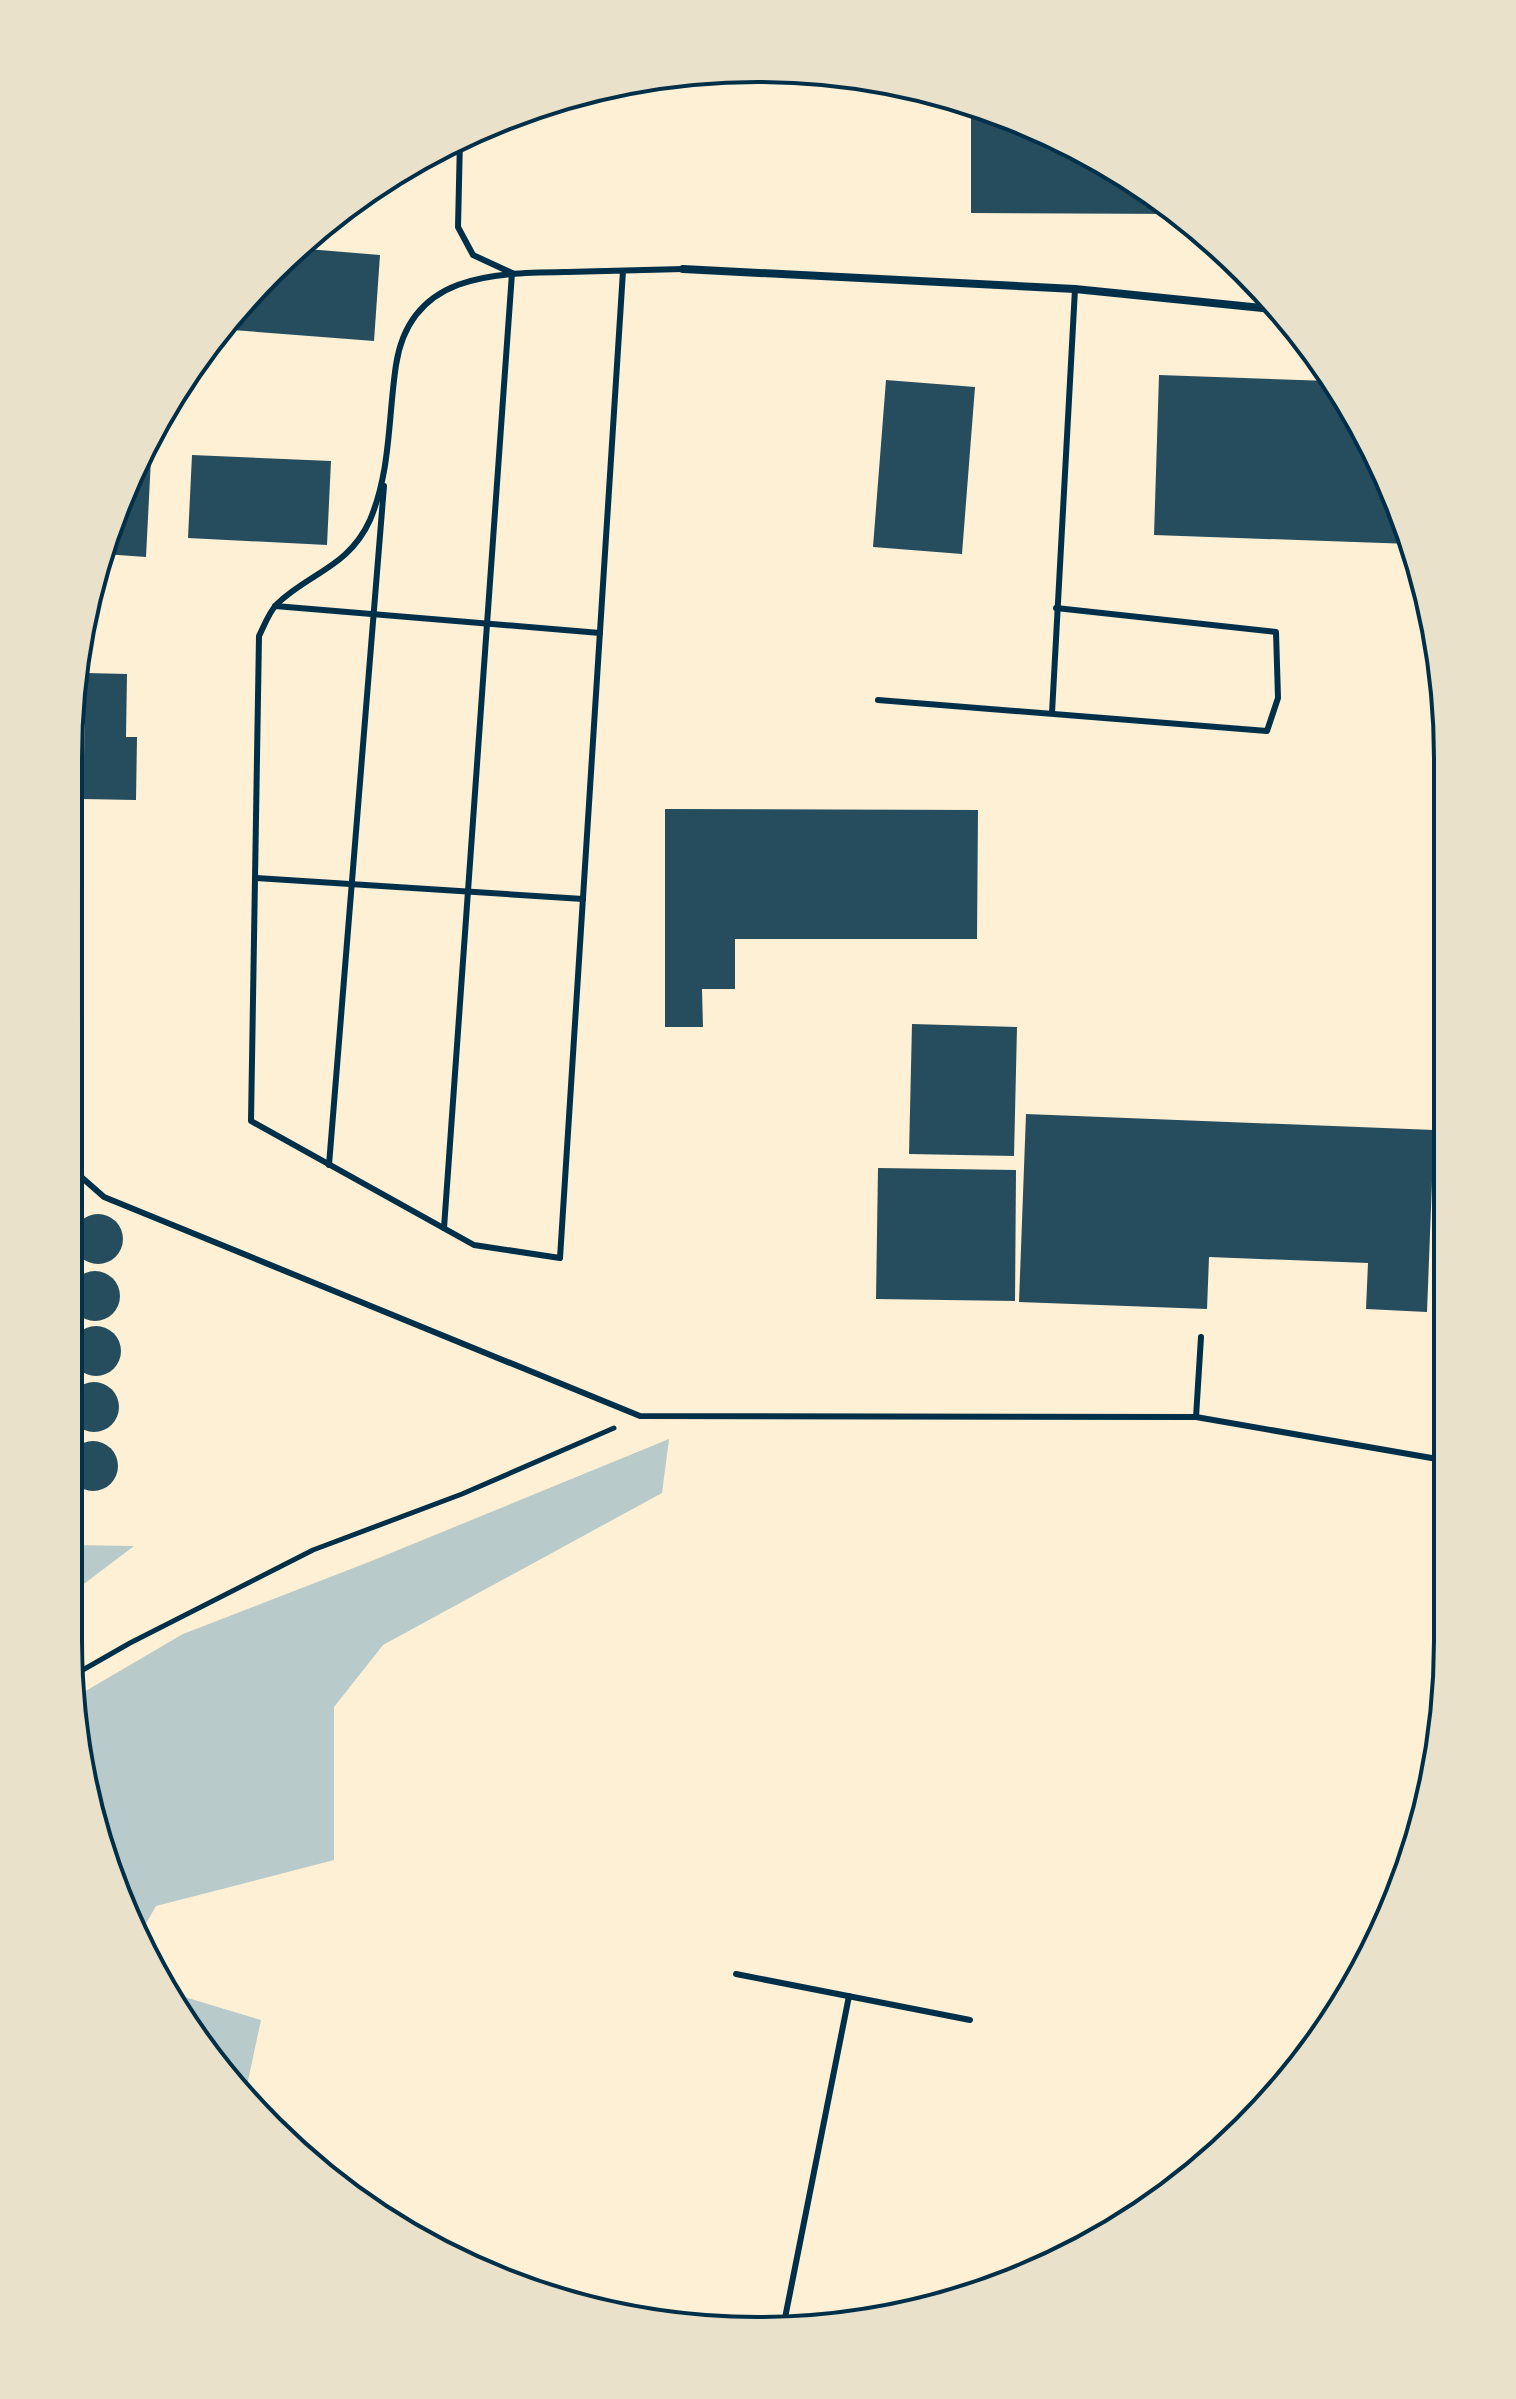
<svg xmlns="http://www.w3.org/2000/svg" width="1516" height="2399" viewBox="0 0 1516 2399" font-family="Cabin,sans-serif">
  <rect width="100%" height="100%" fill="#fdf0d5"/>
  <g fill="#b9caca">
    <polygon points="669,1439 662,1493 383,1645 334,1707 334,1860 156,1906 140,1934 104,1862 77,1696 183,1634 369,1562"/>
    <polygon points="69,1545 134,1546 68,1596"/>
    <polygon points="168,1992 261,2020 246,2090 185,2025"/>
  </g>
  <g fill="#264d5e">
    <polygon points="971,104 1064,139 1181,214 971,213"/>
    <polygon points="295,248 380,255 374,341 219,329"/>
    <polygon points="1159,375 1329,381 1377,452 1411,544 1154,535"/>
    <polygon points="886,380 975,387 962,554 873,547"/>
    <polygon points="152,439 146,557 104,554 121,494"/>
    <polygon points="192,455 331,461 327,545 188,538"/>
    <polygon points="86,673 127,674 126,737 137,737 136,800 83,799"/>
    <polygon points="665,809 978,810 977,939 735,939 735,989 702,989 703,1027 665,1027"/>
    <polygon points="912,1024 1017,1027 1014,1156 909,1154"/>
    <polygon points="1026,1114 1434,1130 1427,1312 1366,1309 1368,1263 1209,1257 1207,1309 1019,1302"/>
    <polygon points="878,1168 1016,1170 1015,1301 876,1299"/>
    <circle cx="98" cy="1239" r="25"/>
    <circle cx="95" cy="1296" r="25"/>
    <circle cx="96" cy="1351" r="25"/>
    <circle cx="94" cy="1407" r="25"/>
    <circle cx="93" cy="1466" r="25"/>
  </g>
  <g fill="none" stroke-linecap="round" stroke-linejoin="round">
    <polyline stroke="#003049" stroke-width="5" points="74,1675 130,1643 313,1550 462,1494 614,1428"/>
    <g stroke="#003049" stroke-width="6">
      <polyline points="460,139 458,227 473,255 512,273"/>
      <path d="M623 271 560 1258 474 1245 251 1121 259 636C264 626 269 612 277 604 309 573 349 567 370 520 391 470 388 418 396 365 410 273 494 273 567 272 606 271 644 270 683 269"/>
      <polyline points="275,606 600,633"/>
      <polyline points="878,700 1267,731 1278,698 1276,632 1056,608"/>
      <polyline points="1052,713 1075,289"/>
      <polyline points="256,878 583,899"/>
      <polyline points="329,1165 384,486"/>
      <polyline points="71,1168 104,1197 640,1416 1196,1417 1443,1460"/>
      <polyline points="444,1228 512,273"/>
      <polyline points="1196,1417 1201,1337"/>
      <polyline points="736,1974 970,2020"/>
      <polyline points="783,2328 849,1996"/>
    </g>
    <polyline stroke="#003049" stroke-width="8" points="683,269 1075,289 1281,310"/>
  </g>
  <path d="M0 0H1516V2399H0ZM758 82H758A676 676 0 0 1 1434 758V1641A676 676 0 0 1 758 2317H758A676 676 0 0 1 82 1641V758A676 676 0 0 1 758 82Z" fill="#e9e1ca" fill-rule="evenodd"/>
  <path fill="none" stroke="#003049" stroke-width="4" d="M758 82H758A676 676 0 0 1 1434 758V1641A676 676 0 0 1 758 2317H758A676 676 0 0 1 82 1641V758A676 676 0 0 1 758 82Z"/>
</svg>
